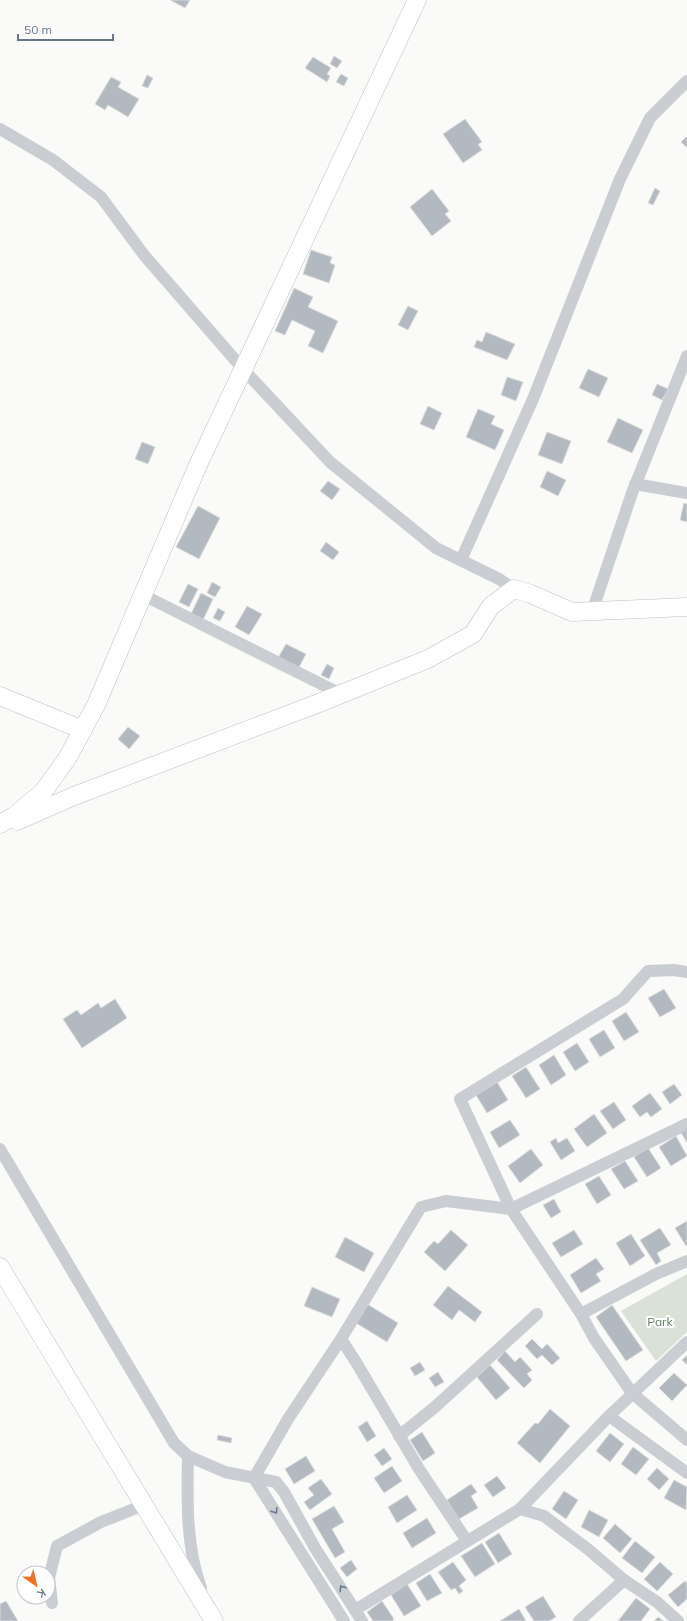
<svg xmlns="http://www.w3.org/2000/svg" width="687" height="1621" viewBox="0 0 687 1621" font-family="Mulish,sans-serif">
  <rect width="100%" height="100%" fill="#fafaf8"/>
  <polygon fill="#dae2d8" points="687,1274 687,1332 656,1361 621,1311"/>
  <g fill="#b2b9c1" stroke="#dcdcda">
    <polygon points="170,0 190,0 185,8"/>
    <polygon points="334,56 342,61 337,68 330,64"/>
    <polygon points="313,57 331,68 327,74 330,76 327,82 305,68"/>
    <polygon points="341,74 348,78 344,86 336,82"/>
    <polygon points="147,75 153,78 148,88 142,86"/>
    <polygon points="111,77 121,82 118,87 139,99 128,117 108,105 105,110 95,104"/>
    <polygon points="465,119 482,142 478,144 482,150 463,163 443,134"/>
    <polygon points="687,136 687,148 681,142"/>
    <polygon points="655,188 660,191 653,205 648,203"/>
    <polygon points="432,189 449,211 445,214 451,221 432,236 410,207"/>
    <polygon points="311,250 332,257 330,263 335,265 329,283 303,274"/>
    <polygon points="294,288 313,297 308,307 338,321 323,353 308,346 315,331 292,320 285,335 275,331"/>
    <polygon points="408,306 418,311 408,330 398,325"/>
    <polygon points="486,332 515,344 507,360 474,347 477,340 482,342"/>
    <polygon points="588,369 608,378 599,397 579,388"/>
    <polygon points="507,377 523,382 516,401 501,395"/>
    <polygon points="657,384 668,389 662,400 652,395"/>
    <polygon points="428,406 442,413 434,430 420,424"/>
    <polygon points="478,409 495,416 491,424 504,430 495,450 466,437"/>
    <polygon points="618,418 643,430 632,453 607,442"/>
    <polygon points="547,432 571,441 562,464 538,455"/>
    <polygon points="142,442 155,447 148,464 135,459"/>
    <polygon points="547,471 566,480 558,496 540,487"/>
    <polygon points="328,481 340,489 332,500 320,491"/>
    <polygon points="684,503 687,504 687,522 680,520"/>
    <polygon points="198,506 220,518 199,559 176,547"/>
    <polygon points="326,542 339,552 333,560 320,551"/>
    <polygon points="212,582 221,587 215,597 207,593"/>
    <polygon points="188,584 198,589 189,607 179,602"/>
    <polygon points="201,593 213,599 203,620 191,614"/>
    <polygon points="247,606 262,614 249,635 235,627"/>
    <polygon points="218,608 225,612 220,621 213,618"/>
    <polygon points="286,644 306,654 298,669 278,658"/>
    <polygon points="327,664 334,668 329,679 321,675"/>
    <polygon points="128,727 140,736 129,749 118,739"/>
    <polygon points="664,989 676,1008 660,1017 648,998"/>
    <polygon points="115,999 127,1018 82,1048 63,1019 77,1010 81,1015 98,1003 101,1008"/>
    <polygon points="626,1012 639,1032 624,1041 612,1021"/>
    <polygon points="604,1030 615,1048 600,1057 589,1039"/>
    <polygon points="577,1043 589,1062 575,1071 563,1052"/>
    <polygon points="554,1055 566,1075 551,1085 539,1065"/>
    <polygon points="526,1067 540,1089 526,1098 512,1076"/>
    <polygon points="497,1082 508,1100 487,1113 476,1095"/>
    <polygon points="674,1084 682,1095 670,1104 662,1092"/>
    <polygon points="650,1093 662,1109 651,1117 647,1112 640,1117 632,1106"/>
    <polygon points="614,1102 626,1120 613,1129 600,1111"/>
    <polygon points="594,1114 607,1133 587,1147 574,1129"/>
    <polygon points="510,1120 520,1135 499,1148 490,1132"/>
    <polygon points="687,1128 687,1143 681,1132"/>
    <polygon points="676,1136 687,1156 671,1166 659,1147"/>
    <polygon points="556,1138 558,1143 567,1138 575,1151 561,1160 550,1142"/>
    <polygon points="648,1148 661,1168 647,1177 634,1157"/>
    <polygon points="531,1149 543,1165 520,1183 508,1166"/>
    <polygon points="625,1161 638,1181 624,1189 611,1169"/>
    <polygon points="599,1176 611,1195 597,1204 585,1184"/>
    <polygon points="554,1199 561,1212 551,1218 543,1205"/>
    <polygon points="687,1221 687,1245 686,1246 675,1228"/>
    <polygon points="660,1228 671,1245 657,1253 661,1261 656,1265 640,1240"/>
    <polygon points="451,1230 468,1245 445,1271 424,1252 434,1241 438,1244"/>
    <polygon points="574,1230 583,1244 561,1257 552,1243"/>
    <polygon points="631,1234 645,1256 630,1266 616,1243"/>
    <polygon points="345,1237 374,1253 364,1272 335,1257"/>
    <polygon points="596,1258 604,1269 596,1274 601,1281 581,1293 570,1275"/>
    <polygon points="448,1286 482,1312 475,1322 459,1310 452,1320 433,1305"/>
    <polygon points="312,1287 340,1299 332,1317 304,1306"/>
    <polygon points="367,1304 398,1323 387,1342 356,1323"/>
    <polygon points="612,1305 643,1350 626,1361 596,1317"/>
    <polygon points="532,1339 542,1349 547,1344 560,1358 552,1365 542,1355 537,1359 525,1346"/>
    <polygon points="505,1351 515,1362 520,1357 532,1370 527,1374 532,1380 524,1388 497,1360"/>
    <polygon points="687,1355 687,1365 682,1360"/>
    <polygon points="420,1362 425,1370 415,1376 410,1368"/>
    <polygon points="490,1365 510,1388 496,1400 477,1377"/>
    <polygon points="438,1372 444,1382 435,1387 429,1378"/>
    <polygon points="674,1373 687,1385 672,1401 659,1388"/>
    <polygon points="550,1409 570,1426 540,1463 517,1443 535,1423 538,1424"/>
    <polygon points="367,1421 376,1436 367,1442 358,1427"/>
    <polygon points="422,1432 435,1453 423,1461 410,1440"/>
    <polygon points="610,1433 624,1444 610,1462 596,1451"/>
    <polygon points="218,1435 232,1438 231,1443 217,1440"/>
    <polygon points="633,1447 649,1459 636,1475 621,1464"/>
    <polygon points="384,1448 392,1459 382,1466 374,1455"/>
    <polygon points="306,1456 315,1471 294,1484 285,1469"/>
    <polygon points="392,1466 402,1481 384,1493 374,1478"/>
    <polygon points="657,1468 669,1479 659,1490 647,1479"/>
    <polygon points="497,1476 506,1488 493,1497 484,1485"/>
    <polygon points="321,1479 332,1494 310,1510 304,1502 314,1495 308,1488"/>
    <polygon points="674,1480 687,1487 686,1510 664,1498"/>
    <polygon points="471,1484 477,1492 471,1496 478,1508 459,1519 447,1500"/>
    <polygon points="564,1491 578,1500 566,1519 552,1509"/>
    <polygon points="407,1495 417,1510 397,1523 388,1507"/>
    <polygon points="334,1506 344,1522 332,1529 345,1552 335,1558 312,1519"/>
    <polygon points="589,1510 608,1520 599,1537 581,1527"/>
    <polygon points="427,1518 436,1533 412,1548 403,1533"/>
    <polygon points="615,1524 632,1539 620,1553 603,1538"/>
    <polygon points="499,1533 512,1554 498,1563 485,1542"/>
    <polygon points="635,1541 655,1557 642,1573 622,1558"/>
    <polygon points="482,1543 495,1564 475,1577 461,1556"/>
    <polygon points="351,1560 357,1569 347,1577 340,1568"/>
    <polygon points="453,1562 466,1580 459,1586 463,1591 459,1594 455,1588 451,1590 438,1572"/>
    <polygon points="660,1562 673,1574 657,1591 644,1579"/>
    <polygon points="430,1574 442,1593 427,1601 416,1583"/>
    <polygon points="685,1581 687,1584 687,1599 678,1607 668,1595"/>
    <polygon points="407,1584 421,1606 404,1616 391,1595"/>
    <polygon points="543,1596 556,1617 549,1621 534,1621 525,1607"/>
    <polygon points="636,1598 650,1609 641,1621 618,1621"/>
    <polygon points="6,1601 18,1621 0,1621 0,1604"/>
    <polygon points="382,1601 394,1619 392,1621 373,1621 367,1612"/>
    <polygon points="519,1609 526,1621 500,1621"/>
    <polygon points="658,1617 664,1621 654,1621"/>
  </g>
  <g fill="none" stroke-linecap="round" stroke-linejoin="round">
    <defs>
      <g id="secondary">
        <polyline points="0,696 83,730"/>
        <polyline points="17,821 74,796 319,703 428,659 473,634 491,606 514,589 531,594 572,612 687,607"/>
        <polyline points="0,824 14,816 43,792 68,757 96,705 198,465 417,0"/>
        <polyline points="0,1267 214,1621"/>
      </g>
    </defs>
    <use href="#secondary" stroke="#bcc0c6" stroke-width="19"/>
    <g stroke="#cacdd1" stroke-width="12">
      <polyline points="0,129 53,160 101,197 144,255 243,369 330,462 436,548 499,579 514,589"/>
      <polyline points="635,484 687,493"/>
      <polyline points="461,560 533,399 620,179 650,118 687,81"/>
      <polyline points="143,595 341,694"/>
      <polyline points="592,612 632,493 687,356"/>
      <polyline points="687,972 674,970 648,971 623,999 460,1099 511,1209 581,1314 594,1338 632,1393 687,1440"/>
      <polyline points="0,1149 174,1443 188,1456 225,1472 276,1482 284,1492 315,1548 362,1621"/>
      <polyline points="581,1314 656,1274 687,1261"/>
      <polyline points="341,1339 356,1362 419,1469 467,1541"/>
      <polyline points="609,1416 687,1473"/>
      <polyline points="399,1436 435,1407 537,1314"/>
      <path d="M188 1456C187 1499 186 1547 201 1588"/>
      <polyline points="254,1478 288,1419 341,1339 421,1207 446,1201 511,1209 687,1124"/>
      <polyline points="254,1478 344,1621"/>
      <polyline points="520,1509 544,1516 589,1550 624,1580 657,1602 678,1621"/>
      <polyline points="52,1603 49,1578 57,1546 101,1522 144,1505"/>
      <polyline points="355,1610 520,1509 609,1416 687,1342"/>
      <polyline points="579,1621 624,1580"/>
    </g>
    <use href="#secondary" stroke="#fff" stroke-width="18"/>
  </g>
  <defs><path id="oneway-chevron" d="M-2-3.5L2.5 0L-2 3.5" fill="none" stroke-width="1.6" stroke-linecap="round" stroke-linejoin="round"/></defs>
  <g stroke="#6b798e">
    <use href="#oneway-chevron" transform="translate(275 1511) rotate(58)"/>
    <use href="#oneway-chevron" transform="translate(342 1588) rotate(-124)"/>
  </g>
  <g text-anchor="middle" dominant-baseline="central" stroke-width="4" stroke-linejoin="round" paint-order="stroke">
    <g font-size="12" fill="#637c62" stroke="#fff">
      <text x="660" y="1321">Park</text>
    </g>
  </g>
  <g transform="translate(36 1585) rotate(146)"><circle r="19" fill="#ffffff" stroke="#c2c8d1"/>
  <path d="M0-3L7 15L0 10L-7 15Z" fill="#f36f1e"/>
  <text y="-6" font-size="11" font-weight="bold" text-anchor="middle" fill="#66758b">K</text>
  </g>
  <path d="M18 34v6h95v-6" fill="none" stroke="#66758b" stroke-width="2"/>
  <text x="24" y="34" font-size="12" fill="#66758b" stroke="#ffffff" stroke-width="3" paint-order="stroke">50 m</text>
</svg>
